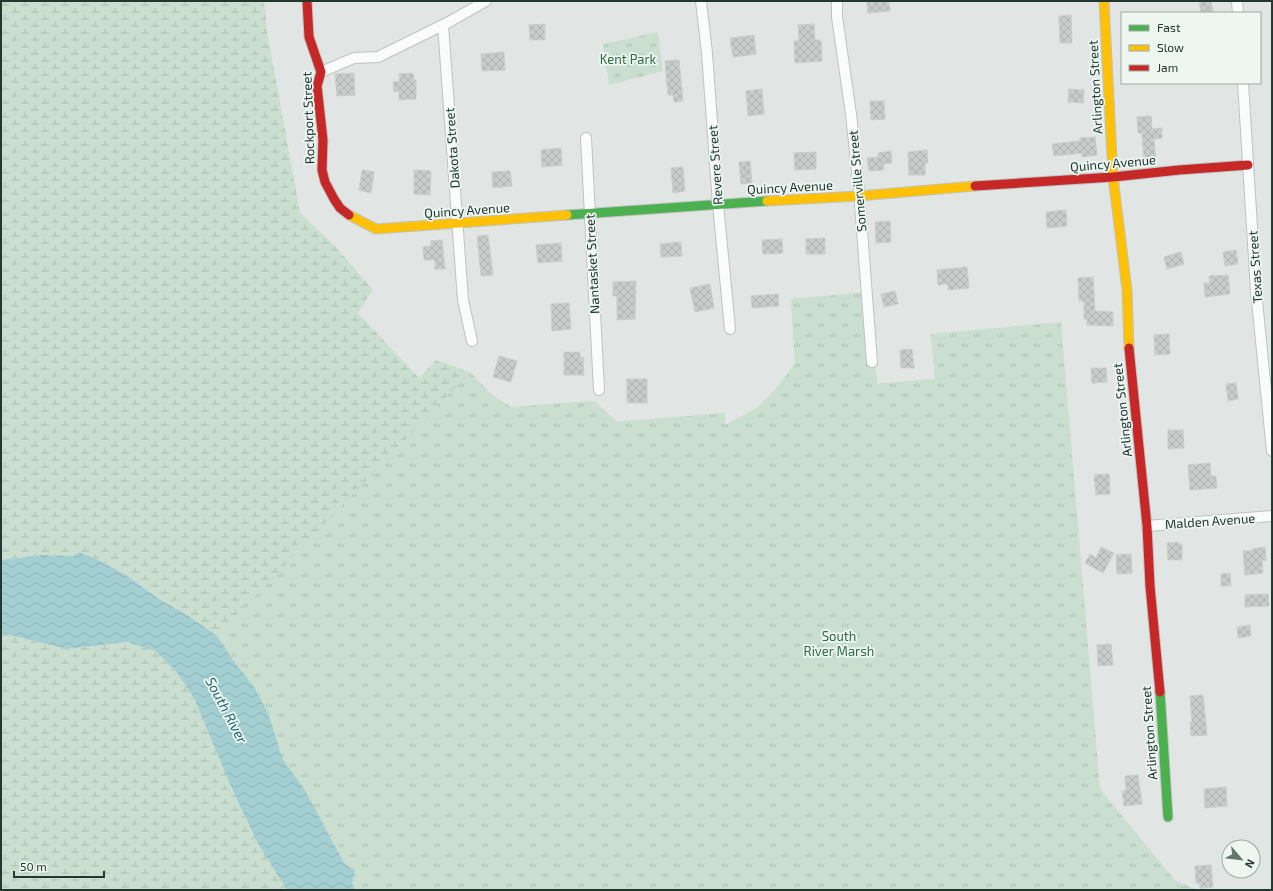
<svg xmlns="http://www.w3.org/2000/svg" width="1273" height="891" viewBox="0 0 1273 891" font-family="'Exo 2',sans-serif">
  <defs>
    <pattern id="wetland-marsh" width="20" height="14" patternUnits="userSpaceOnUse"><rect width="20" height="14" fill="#cadfd0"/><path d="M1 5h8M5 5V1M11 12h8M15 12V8" fill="none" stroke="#adc0b3"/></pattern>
    <pattern id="park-tufts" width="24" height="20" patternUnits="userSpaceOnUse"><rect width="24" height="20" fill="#cadfd0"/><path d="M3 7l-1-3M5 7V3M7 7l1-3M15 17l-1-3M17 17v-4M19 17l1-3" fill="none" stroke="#adc0b3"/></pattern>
    <pattern id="water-waves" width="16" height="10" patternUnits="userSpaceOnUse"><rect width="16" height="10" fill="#a3cfd2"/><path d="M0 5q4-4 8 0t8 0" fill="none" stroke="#8cb2b5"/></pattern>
    <pattern id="building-cross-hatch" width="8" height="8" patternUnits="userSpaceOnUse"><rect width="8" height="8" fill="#c8cdcb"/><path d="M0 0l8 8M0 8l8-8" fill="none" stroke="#acb1af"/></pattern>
  </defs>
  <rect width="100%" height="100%" fill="#e1e6e4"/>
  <g fill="url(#wetland-marsh)">
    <polygon points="1,1 264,1 267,31 300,213 336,247 373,290 358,313 419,378 436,360 470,372 493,396 511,407 594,401 617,422 725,413 725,425 757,408 775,390 795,364 791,299 869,292 877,384 935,379 931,334 1063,782 1152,870 1197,890 355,890 345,864 329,833 283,760 187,615 159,599 126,575 98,560 79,552 74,556 42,555 1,560"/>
    <polygon points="1,633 67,649 127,642 155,651 175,670 194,698 232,789 258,844 287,890 1,890"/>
  </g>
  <g fill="url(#park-tufts)">
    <polygon points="658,32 663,71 609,85 603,44"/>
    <polygon points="869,292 877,384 935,379 931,334 1061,322 1100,789 1183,890 355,890 345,864 329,833 303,787 283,760 268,713 254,687 236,664 217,636 470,372 493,396 511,407 594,401 617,422 725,413 725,425 757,408 775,390 795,364 791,299"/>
  </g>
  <polygon fill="url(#water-waves)" points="79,552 98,560 126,575 159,599 187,615 217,636 236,664 254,687 268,713 283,760 303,787 345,864 355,870 352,883 355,890 287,890 258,844 232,789 194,698 175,670 155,651 127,642 67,649 1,633 1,560 42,555 74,556"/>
  <g fill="url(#building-cross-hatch)" stroke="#cacfcd">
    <polygon points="867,1 889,1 890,11 868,13"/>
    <polygon points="1199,1 1211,1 1213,12 1201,13"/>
    <polygon points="1071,15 1072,43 1060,43 1059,16"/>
    <polygon points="545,24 545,40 530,40 529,25"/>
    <polygon points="814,24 815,40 821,40 822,61 795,63 794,41 799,41 798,25"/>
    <polygon points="754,35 756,54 733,57 730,38"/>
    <polygon points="504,52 505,70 482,71 481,54"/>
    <polygon points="679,60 683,101 674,102 673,95 668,95 665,61"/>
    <polygon points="354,73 355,95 337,96 335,74"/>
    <polygon points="413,73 414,80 416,80 416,99 399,100 399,91 394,92 393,82 400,81 399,74"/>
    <polygon points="762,89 764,114 748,116 746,91"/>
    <polygon points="1069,89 1084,90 1083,103 1068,102"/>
    <polygon points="870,101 884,101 885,119 871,120"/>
    <polygon points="1151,116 1152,129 1162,128 1162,138 1154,139 1156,162 1144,163 1142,133 1138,133 1137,117"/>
    <polygon points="1095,137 1097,155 1082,157 1082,153 1054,156 1052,144 1080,141 1080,138"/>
    <polygon points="561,148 562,165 542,167 541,150"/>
    <polygon points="927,150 928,163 925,163 925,175 909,175 908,152"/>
    <polygon points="891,151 892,163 883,164 884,170 869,171 867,158 878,157 878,153"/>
    <polygon points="816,152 816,169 795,170 794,153"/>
    <polygon points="750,161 752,183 741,184 739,162"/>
    <polygon points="683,167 685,191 673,193 671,168"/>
    <polygon points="362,170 374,172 371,193 359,190"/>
    <polygon points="414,170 431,171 430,195 414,194"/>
    <polygon points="510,171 512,186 493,188 492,172"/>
    <polygon points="1066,210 1067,226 1047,228 1046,212"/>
    <polygon points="890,221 891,242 876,243 875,222"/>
    <polygon points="488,235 493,275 481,276 477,236"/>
    <polygon points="825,238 825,254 806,254 806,239"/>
    <polygon points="782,239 783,253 763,254 762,240"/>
    <polygon points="442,240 445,269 435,269 435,260 424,260 423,247 431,246 431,241"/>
    <polygon points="681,242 682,256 661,257 660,244"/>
    <polygon points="561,243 562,261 538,263 536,245"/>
    <polygon points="1236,250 1238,264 1225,266 1223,252"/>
    <polygon points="1181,252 1184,264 1167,269 1164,257"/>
    <polygon points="967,267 969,288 948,290 948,284 938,285 937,270"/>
    <polygon points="1228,275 1230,294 1205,297 1204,283 1210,283 1209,276"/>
    <polygon points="1093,277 1095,311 1113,312 1113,326 1087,325 1087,319 1084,319 1084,301 1079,301 1078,278"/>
    <polygon points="636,281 635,319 617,320 617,296 613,296 613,282"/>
    <polygon points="710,284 714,308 695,312 690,288"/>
    <polygon points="895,291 898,304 884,307 881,294"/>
    <polygon points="778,294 779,306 752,308 751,296"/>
    <polygon points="569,303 571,329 552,331 551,304"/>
    <polygon points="1169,334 1170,354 1155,355 1154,335"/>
    <polygon points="912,349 914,368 901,368 900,350"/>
    <polygon points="564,352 580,352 580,358 583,357 584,375 564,375"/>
    <polygon points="499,356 517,361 511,382 493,377"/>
    <polygon points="1091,368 1106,368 1107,382 1092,383"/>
    <rect x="627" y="379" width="20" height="24"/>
    <polygon points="1236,383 1238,399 1228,401 1226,384"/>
    <polygon points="1168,430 1183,430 1184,448 1168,449"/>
    <polygon points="1210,463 1211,476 1216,476 1217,488 1190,490 1188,465"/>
    <polygon points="1109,474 1110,494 1096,495 1094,475"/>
    <polygon points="1178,542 1178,544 1182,544 1182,560 1168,560 1167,543"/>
    <polygon points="1101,547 1114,553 1103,573 1085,563 1090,554 1096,558"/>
    <polygon points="1265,547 1266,560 1262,560 1263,573 1245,575 1243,551 1253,551 1252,549"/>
    <polygon points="1131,554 1132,573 1117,574 1116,555"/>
    <polygon points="1230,573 1231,586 1221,586 1221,574"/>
    <polygon points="1268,594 1269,606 1245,607 1245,595"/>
    <polygon points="1250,625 1251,636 1238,638 1237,627"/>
    <polygon points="1111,644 1113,665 1098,666 1097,645"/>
    <polygon points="1203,695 1207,735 1191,736 1190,722 1192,722 1190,696"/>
    <polygon points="1138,775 1142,804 1124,806 1122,791 1126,791 1125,776"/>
    <polygon points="1226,787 1227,806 1205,808 1204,789"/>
    <polygon points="1211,865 1213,887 1200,888 1199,883 1196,883 1195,866"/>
  </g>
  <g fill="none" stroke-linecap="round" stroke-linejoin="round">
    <defs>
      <g id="street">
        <polyline points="701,1 707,53 718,204 730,329"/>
        <polyline points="837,1 837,17 851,114 859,191 872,362"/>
        <polyline points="1237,1 1238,13"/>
        <polyline points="443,25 463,300 472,341"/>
        <polyline points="321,72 354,58 378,57 449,22 486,1"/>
        <polyline points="1243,83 1256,291 1272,451"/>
        <polyline points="586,138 599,390"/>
        <polyline points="1147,526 1272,516"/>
      </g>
      <g id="fast">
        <polyline points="567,215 767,201"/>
        <polyline points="1160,692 1168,817"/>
      </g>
      <g id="slow">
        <polyline points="1104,1 1113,177 1127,290 1129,348"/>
        <polyline points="767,201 859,196 975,186"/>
        <polyline points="349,215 376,229 567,215"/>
      </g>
      <g id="jam">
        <polyline points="307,1 309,37 321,72 317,86 323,140 322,170 325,182 334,199 340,208 349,215"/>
        <polyline points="975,186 1113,177 1179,170 1248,165"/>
        <polyline points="1129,348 1147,526 1150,586 1160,692"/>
      </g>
    </defs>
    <use href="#street" stroke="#bec3c1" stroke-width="12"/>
    <use href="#fast" stroke="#bec4c1" stroke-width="11"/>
    <use href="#slow" stroke="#bec4c1" stroke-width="11"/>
    <use href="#jam" stroke="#bec4c1" stroke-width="11"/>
    <use href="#street" stroke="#fafbfb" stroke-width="10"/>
    <use href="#fast" stroke="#4caf50" stroke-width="9"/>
    <use href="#slow" stroke="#ffc107" stroke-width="9"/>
    <use href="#jam" stroke="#c62828" stroke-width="9"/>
  </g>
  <g text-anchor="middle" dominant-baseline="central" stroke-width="3.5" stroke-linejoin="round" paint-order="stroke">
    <g font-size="13" fill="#2e6b42" stroke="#eef6f2">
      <text x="628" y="59">Kent Park</text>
      <text x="839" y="636">South<tspan x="839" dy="15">River Marsh</tspan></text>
    </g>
    <g font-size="13" fill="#213730" stroke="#eef6f2">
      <text transform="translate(1095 87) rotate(-93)">Arlington Street</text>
      <text transform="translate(308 118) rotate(-92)">Rockport Street</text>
      <text transform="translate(452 148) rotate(-94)">Dakota Street</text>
      <text transform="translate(1113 163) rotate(-5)">Quincy Avenue</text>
      <text transform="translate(715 165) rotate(-94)">Revere Street</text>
      <text transform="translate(857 181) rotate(-95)">Somerville Street</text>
      <text transform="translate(790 187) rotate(-3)">Quincy Avenue</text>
      <text transform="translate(467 210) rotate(-4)">Quincy Avenue</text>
      <text transform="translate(592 264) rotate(-93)">Nantasket Street</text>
      <text transform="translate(1255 267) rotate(-94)">Texas Street</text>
      <text transform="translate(1122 410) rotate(-96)">Arlington Street</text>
      <text transform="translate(1210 521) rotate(-4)">Malden Avenue</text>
      <text transform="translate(1149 733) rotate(-94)">Arlington Street</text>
    </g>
    <g font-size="14" font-style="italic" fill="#20666f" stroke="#eef6f2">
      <text transform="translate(227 710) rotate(62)">South River</text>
    </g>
  </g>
  <rect width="1273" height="891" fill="none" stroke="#213730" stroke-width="4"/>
  <rect x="1121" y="12" width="140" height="72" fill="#eef6f2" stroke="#9caaa4"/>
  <rect x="1129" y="25" width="20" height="6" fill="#4caf50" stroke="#9caaa4"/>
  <text x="1157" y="32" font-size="12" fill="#213730">Fast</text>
  <rect x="1129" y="45" width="20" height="6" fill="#ffc107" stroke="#9caaa4"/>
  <text x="1157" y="52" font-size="12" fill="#213730">Slow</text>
  <rect x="1129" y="65" width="20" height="6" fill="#c62828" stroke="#9caaa4"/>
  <text x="1157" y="72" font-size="12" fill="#213730">Jam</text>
  <g transform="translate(1241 859) rotate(118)"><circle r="19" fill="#eef6f2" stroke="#9caaa4"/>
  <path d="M0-3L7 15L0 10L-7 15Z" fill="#64746f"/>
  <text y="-6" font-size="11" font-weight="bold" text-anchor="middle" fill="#213730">N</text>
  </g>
  <path d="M14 871v6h90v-6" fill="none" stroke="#213730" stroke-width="2"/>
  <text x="20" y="871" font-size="12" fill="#213730" stroke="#eef6f2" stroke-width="3" paint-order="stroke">50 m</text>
</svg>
